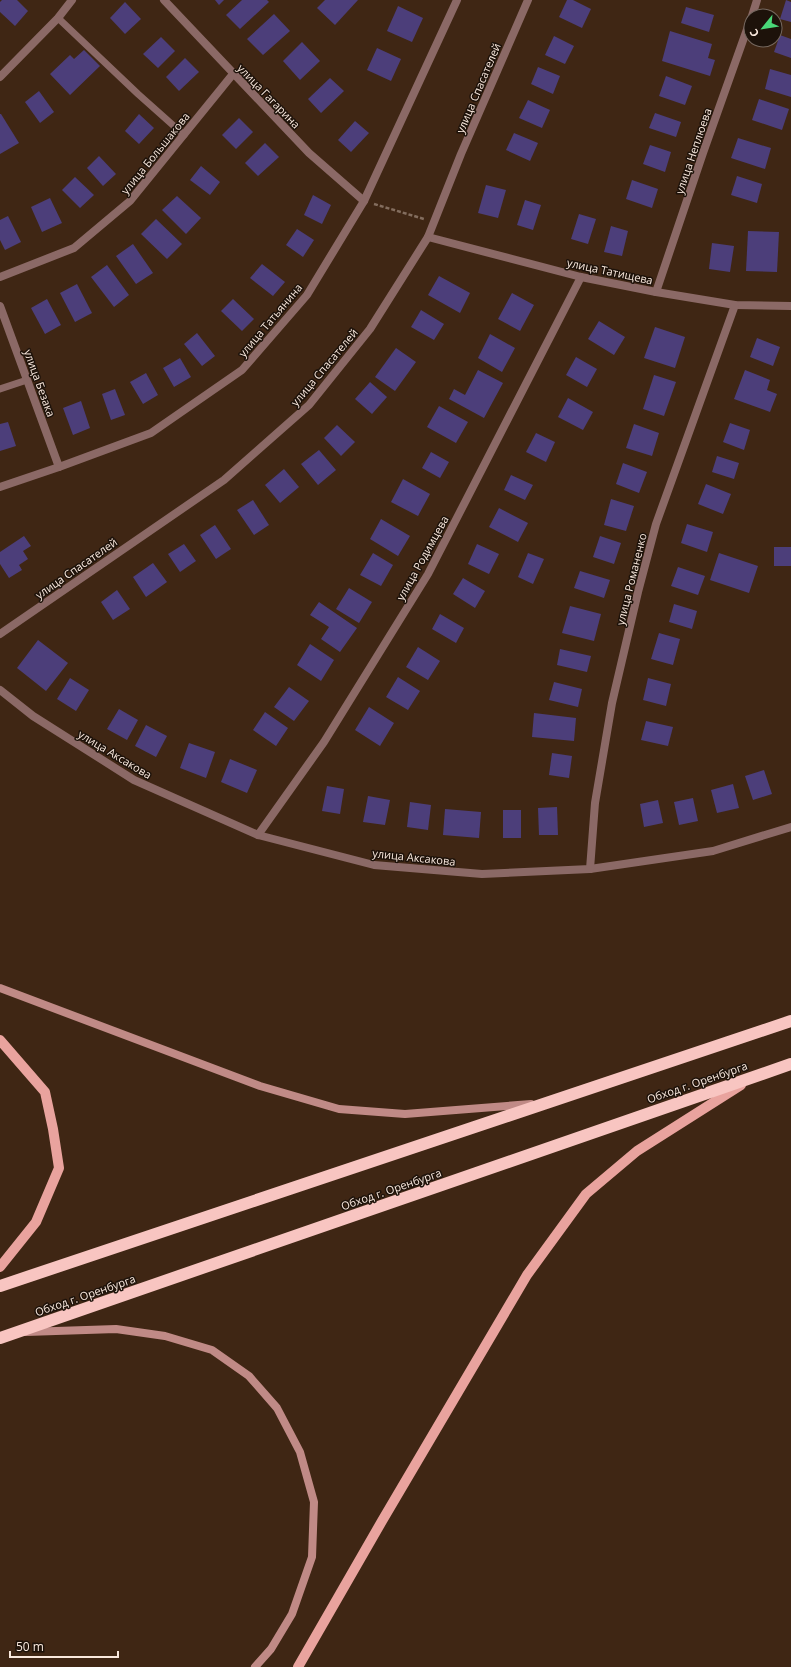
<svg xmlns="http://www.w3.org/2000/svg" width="791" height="1667" viewBox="0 0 791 1667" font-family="'Open Sans',sans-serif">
  <rect width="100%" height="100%" fill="#3f2614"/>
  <g fill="#4c3e7a">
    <polygon points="2,0 17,0 28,11 15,26 0,12 0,2"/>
    <polygon points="215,0 224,0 219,5"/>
    <polygon points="242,0 267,0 269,2 240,29 226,15"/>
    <polygon points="325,0 358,0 335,25 317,8"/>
    <polygon points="567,0 573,0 591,9 582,28 559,17"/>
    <polygon points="786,0 791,2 791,22 780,19"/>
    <polygon points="125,2 141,19 125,34 110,18"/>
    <polygon points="398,6 423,18 412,42 387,31"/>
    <polygon points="686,7 714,15 709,32 681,23"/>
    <polygon points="274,14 290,31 263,55 247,39"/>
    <polygon points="670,31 712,44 708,58 715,60 710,76 662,61"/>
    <polygon points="780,35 791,39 791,58 774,52"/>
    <polygon points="554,36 574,46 565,64 545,55"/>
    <polygon points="161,37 175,51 158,68 143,54"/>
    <polygon points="302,42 320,61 300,80 283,61"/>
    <polygon points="377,48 401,59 391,81 367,70"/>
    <polygon points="84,50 100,66 70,95 50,74 70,55 74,59"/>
    <polygon points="185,58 199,72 179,91 166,77"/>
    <polygon points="538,67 560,76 553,94 531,84"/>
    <polygon points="770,69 791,75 791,97 765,89"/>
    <polygon points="666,76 692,86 685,105 659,96"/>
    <polygon points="330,78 344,91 321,113 308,99"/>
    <polygon points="39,91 54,112 40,123 25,102"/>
    <polygon points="759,99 789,109 782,130 752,120"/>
    <polygon points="528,100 550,110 542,128 519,118"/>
    <polygon points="655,113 681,122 676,137 649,128"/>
    <polygon points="0,114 1,114 19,143 0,154"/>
    <polygon points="139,114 154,128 139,144 125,131"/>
    <polygon points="239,118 253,132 236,149 222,135"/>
    <polygon points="355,121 369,133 351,152 338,140"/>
    <polygon points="514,133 538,143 530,161 506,150"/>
    <polygon points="738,138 771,148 765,169 731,158"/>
    <polygon points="265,143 279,157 258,176 245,163"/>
    <polygon points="650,145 671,152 665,172 643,164"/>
    <polygon points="99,156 116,174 103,186 87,168"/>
    <polygon points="201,166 220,182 210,195 190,180"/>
    <polygon points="737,176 762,184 757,203 731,195"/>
    <polygon points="75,177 94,195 80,208 62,190"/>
    <polygon points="632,180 658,189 652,208 626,199"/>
    <polygon points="486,185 506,190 498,218 478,213"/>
    <polygon points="313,195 331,205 322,224 304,215"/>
    <polygon points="177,196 201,218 186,234 162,210"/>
    <polygon points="50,198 62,223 42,232 31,207"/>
    <polygon points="525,200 541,205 533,230 517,225"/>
    <polygon points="579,214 596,219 588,244 571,239"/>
    <polygon points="8,216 21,242 5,250 0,240 0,220"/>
    <polygon points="156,219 182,244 167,259 141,234"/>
    <polygon points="611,226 628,231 622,256 604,252"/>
    <polygon points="297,229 314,240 303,257 286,245"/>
    <polygon points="748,231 779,232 777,272 746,271"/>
    <polygon points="712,243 734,246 730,272 709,269"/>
    <polygon points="133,244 153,273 136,284 116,256"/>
    <polygon points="262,264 285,282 273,296 250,278"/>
    <polygon points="107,265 129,295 114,307 91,277"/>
    <polygon points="439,276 470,293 460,313 428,295"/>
    <polygon points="77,284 92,313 75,322 60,293"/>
    <polygon points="512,293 534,305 520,331 498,319"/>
    <polygon points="47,299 61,325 45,334 31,308"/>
    <polygon points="233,299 254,319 242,331 221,311"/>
    <polygon points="421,310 444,324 434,340 411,327"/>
    <polygon points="599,321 625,337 614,355 588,339"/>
    <polygon points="655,327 685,337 675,368 644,358"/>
    <polygon points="197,333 215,356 202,366 184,344"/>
    <polygon points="490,334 515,348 502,372 478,358"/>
    <polygon points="757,338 780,347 773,366 750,357"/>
    <polygon points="396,348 416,362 395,391 375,377"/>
    <polygon points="576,357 597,369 587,387 566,375"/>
    <polygon points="180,358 191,377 174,387 163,368"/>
    <polygon points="478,370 503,383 484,418 449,399 454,389 465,395"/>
    <polygon points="745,370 770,380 767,390 777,394 770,412 734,399"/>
    <polygon points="146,373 158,395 143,404 130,382"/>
    <polygon points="654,375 676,382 664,416 643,409"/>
    <polygon points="370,382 387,397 372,414 355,399"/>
    <polygon points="115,389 125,415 111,420 102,394"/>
    <polygon points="568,398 593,412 583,430 558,417"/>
    <polygon points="81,401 90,428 73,435 63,408"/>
    <polygon points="439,406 468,422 456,443 427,427"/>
    <polygon points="8,422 16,446 0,451 0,424"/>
    <polygon points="730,423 750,430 744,450 723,442"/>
    <polygon points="634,424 659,433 652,456 626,448"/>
    <polygon points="337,425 355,442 341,456 324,438"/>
    <polygon points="536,433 555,442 546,462 526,452"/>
    <polygon points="319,450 336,470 318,485 301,464"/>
    <polygon points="431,452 449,462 440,478 422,468"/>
    <polygon points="717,456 739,463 734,479 712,472"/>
    <polygon points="623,463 647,472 639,493 616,484"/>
    <polygon points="284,469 299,487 280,503 265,485"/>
    <polygon points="511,475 533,485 525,500 504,490"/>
    <polygon points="403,479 430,494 418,516 391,502"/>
    <polygon points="706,484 731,494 723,514 698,504"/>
    <polygon points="611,499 634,506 626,531 604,525"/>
    <polygon points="253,500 269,525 254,535 237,510"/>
    <polygon points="499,508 528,523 518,542 489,527"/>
    <polygon points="381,519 410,536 398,556 370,539"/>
    <polygon points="687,524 713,532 707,552 681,543"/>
    <polygon points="215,525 231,549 216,559 200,535"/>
    <polygon points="24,536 31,546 23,551 28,559 19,565 22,570 9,578 0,564 0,552"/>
    <polygon points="600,536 621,543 614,564 593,557"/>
    <polygon points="184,544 196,561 180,572 168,554"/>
    <polygon points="477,544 499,554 489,574 468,564"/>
    <rect x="774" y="547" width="17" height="19"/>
    <polygon points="373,553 393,565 381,586 360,575"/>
    <polygon points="528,553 544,559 533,584 518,577"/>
    <polygon points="719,553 758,566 749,593 710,580"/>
    <polygon points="153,563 167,582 146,597 133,577"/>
    <polygon points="678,567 705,576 698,595 671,586"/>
    <polygon points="580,571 610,580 604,598 574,588"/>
    <polygon points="463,578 485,591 475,608 453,594"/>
    <polygon points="349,588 372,602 359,623 336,609"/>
    <polygon points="117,590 130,609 113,620 101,602"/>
    <polygon points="319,602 357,628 340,652 321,639 329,627 310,615"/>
    <polygon points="674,604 697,611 692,629 669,622"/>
    <polygon points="570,606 601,614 594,641 562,633"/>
    <polygon points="440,614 464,628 456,643 432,629"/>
    <polygon points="659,633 680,639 673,665 651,659"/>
    <polygon points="38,640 68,663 46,691 17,668"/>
    <polygon points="310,644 334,660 321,681 297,665"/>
    <polygon points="418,647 440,661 428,680 406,667"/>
    <polygon points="560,649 591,656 587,672 557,665"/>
    <polygon points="398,677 420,691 408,710 386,697"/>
    <polygon points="70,678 89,690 76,711 57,699"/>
    <polygon points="648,678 671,684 666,706 643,700"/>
    <polygon points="554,682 582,689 578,707 549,700"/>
    <polygon points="289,687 309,701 294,721 274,707"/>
    <polygon points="369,707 394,723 380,746 355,730"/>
    <polygon points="119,709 138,720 127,740 107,729"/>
    <polygon points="265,712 288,728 276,746 253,730"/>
    <polygon points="534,713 576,718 574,741 532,737"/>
    <polygon points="646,721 673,727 668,746 641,740"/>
    <polygon points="146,725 167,736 156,757 135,746"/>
    <polygon points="189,743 215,752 206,778 180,768"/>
    <polygon points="552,753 572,756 569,778 549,775"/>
    <polygon points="230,759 257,770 247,793 221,782"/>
    <polygon points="764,770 772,794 753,800 745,776"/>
    <polygon points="733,784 739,808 717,813 711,790"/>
    <polygon points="327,786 344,789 340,814 322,811"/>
    <polygon points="368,796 390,800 385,825 363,822"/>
    <polygon points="693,798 698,821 679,825 674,802"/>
    <polygon points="658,800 663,823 644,827 640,804"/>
    <polygon points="410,802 431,805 428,830 407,827"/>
    <polygon points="557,807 558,835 539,835 538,808"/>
    <polygon points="445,809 481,812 479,838 443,835"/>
    <rect x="503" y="810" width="18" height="28"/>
  </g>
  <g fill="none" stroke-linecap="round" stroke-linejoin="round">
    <polyline stroke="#836d5e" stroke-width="2.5" stroke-dasharray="4 2" stroke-linecap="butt" points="374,204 424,219"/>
    <g stroke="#8b6966" stroke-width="7">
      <polyline points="58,18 138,94 184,135"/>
      <polyline points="0,389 27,380"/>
    </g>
    <g stroke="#8b6966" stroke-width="8">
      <polyline points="164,0 309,153 364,201"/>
      <polyline points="752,16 757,0"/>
      <polyline points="0,77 58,18 72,0"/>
      <polyline points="428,237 581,277 656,292 735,305 791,306"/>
      <polyline points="0,277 74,248 130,201 233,74"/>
      <polyline points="656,292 703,153 751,18"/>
      <polyline points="0,306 59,467"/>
      <polyline points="0,487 59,467 151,433 242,370 307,295 364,201 457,0"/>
      <polyline points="0,634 224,480 309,405 370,329 428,237 461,154 528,0"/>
      <polyline points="0,690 33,716 134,780 258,835 374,865 482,874 590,869 713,851 791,827"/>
      <polyline points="258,835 324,742 428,574 581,277"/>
      <polyline points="590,869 595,803 612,703 638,592 656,524 735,305"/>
    </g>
    <g stroke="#c08a86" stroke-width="8">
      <polyline points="0,988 260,1086 339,1109 405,1114 531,1104"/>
      <polyline points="26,1332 116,1329 165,1336 212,1350 249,1376 277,1408 300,1452 314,1502 312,1557 292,1614 271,1649 255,1667"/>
    </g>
    <g stroke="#e9a39e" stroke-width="10">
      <polyline points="0,1040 45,1092 53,1129 59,1168 36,1222 0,1267"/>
      <polyline points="298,1667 382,1521 527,1275 586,1194 637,1151 741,1085"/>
    </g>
    <g stroke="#f8c5c1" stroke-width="12">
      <polyline points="0,1286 791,1021"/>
      <polyline points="0,1338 791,1064"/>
    </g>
  </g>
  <g text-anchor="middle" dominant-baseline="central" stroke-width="3" stroke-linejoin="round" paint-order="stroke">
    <g font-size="11" fill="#fae9de" stroke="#1d120a">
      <text transform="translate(478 88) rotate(-67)">улица Спасателей</text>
      <text transform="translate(269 96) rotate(46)">улица Гагарина</text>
      <text transform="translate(693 151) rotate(-71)">улица Неплюева</text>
      <text transform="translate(155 153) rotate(-51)">улица Большакова</text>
      <text transform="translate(610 271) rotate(12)">улица Татищева</text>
      <text transform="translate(270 320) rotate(-50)">улица Татьянина</text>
      <text transform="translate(324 367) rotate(-50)">улица Спасателей</text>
      <text transform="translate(40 383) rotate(70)">улица Безака</text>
      <text transform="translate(422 558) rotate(-61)">улица Родимцева</text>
      <text transform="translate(76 568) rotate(-35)">улица Спасателей</text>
      <text transform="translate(631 579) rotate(-76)">улица Романенко</text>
      <text transform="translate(115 754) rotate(31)">улица Аксакова</text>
      <text transform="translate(414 857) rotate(6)">улица Аксакова</text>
      <text transform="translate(697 1082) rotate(-19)">Обход г. Оренбурга</text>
      <text transform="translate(391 1189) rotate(-19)">Обход г. Оренбурга</text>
      <text transform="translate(85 1295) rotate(-19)">Обход г. Оренбурга</text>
    </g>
  </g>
  <g transform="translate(763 28) rotate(240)"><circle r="19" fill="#1d120a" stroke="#75685f"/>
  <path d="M0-3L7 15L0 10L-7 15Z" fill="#49d778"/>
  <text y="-6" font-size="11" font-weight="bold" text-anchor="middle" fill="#fae9de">С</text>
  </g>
  <path d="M10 1651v6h108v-6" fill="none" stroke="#fae9de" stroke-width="2"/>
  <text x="16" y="1651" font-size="12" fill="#fae9de" stroke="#1d120a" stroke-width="3" paint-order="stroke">50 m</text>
</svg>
